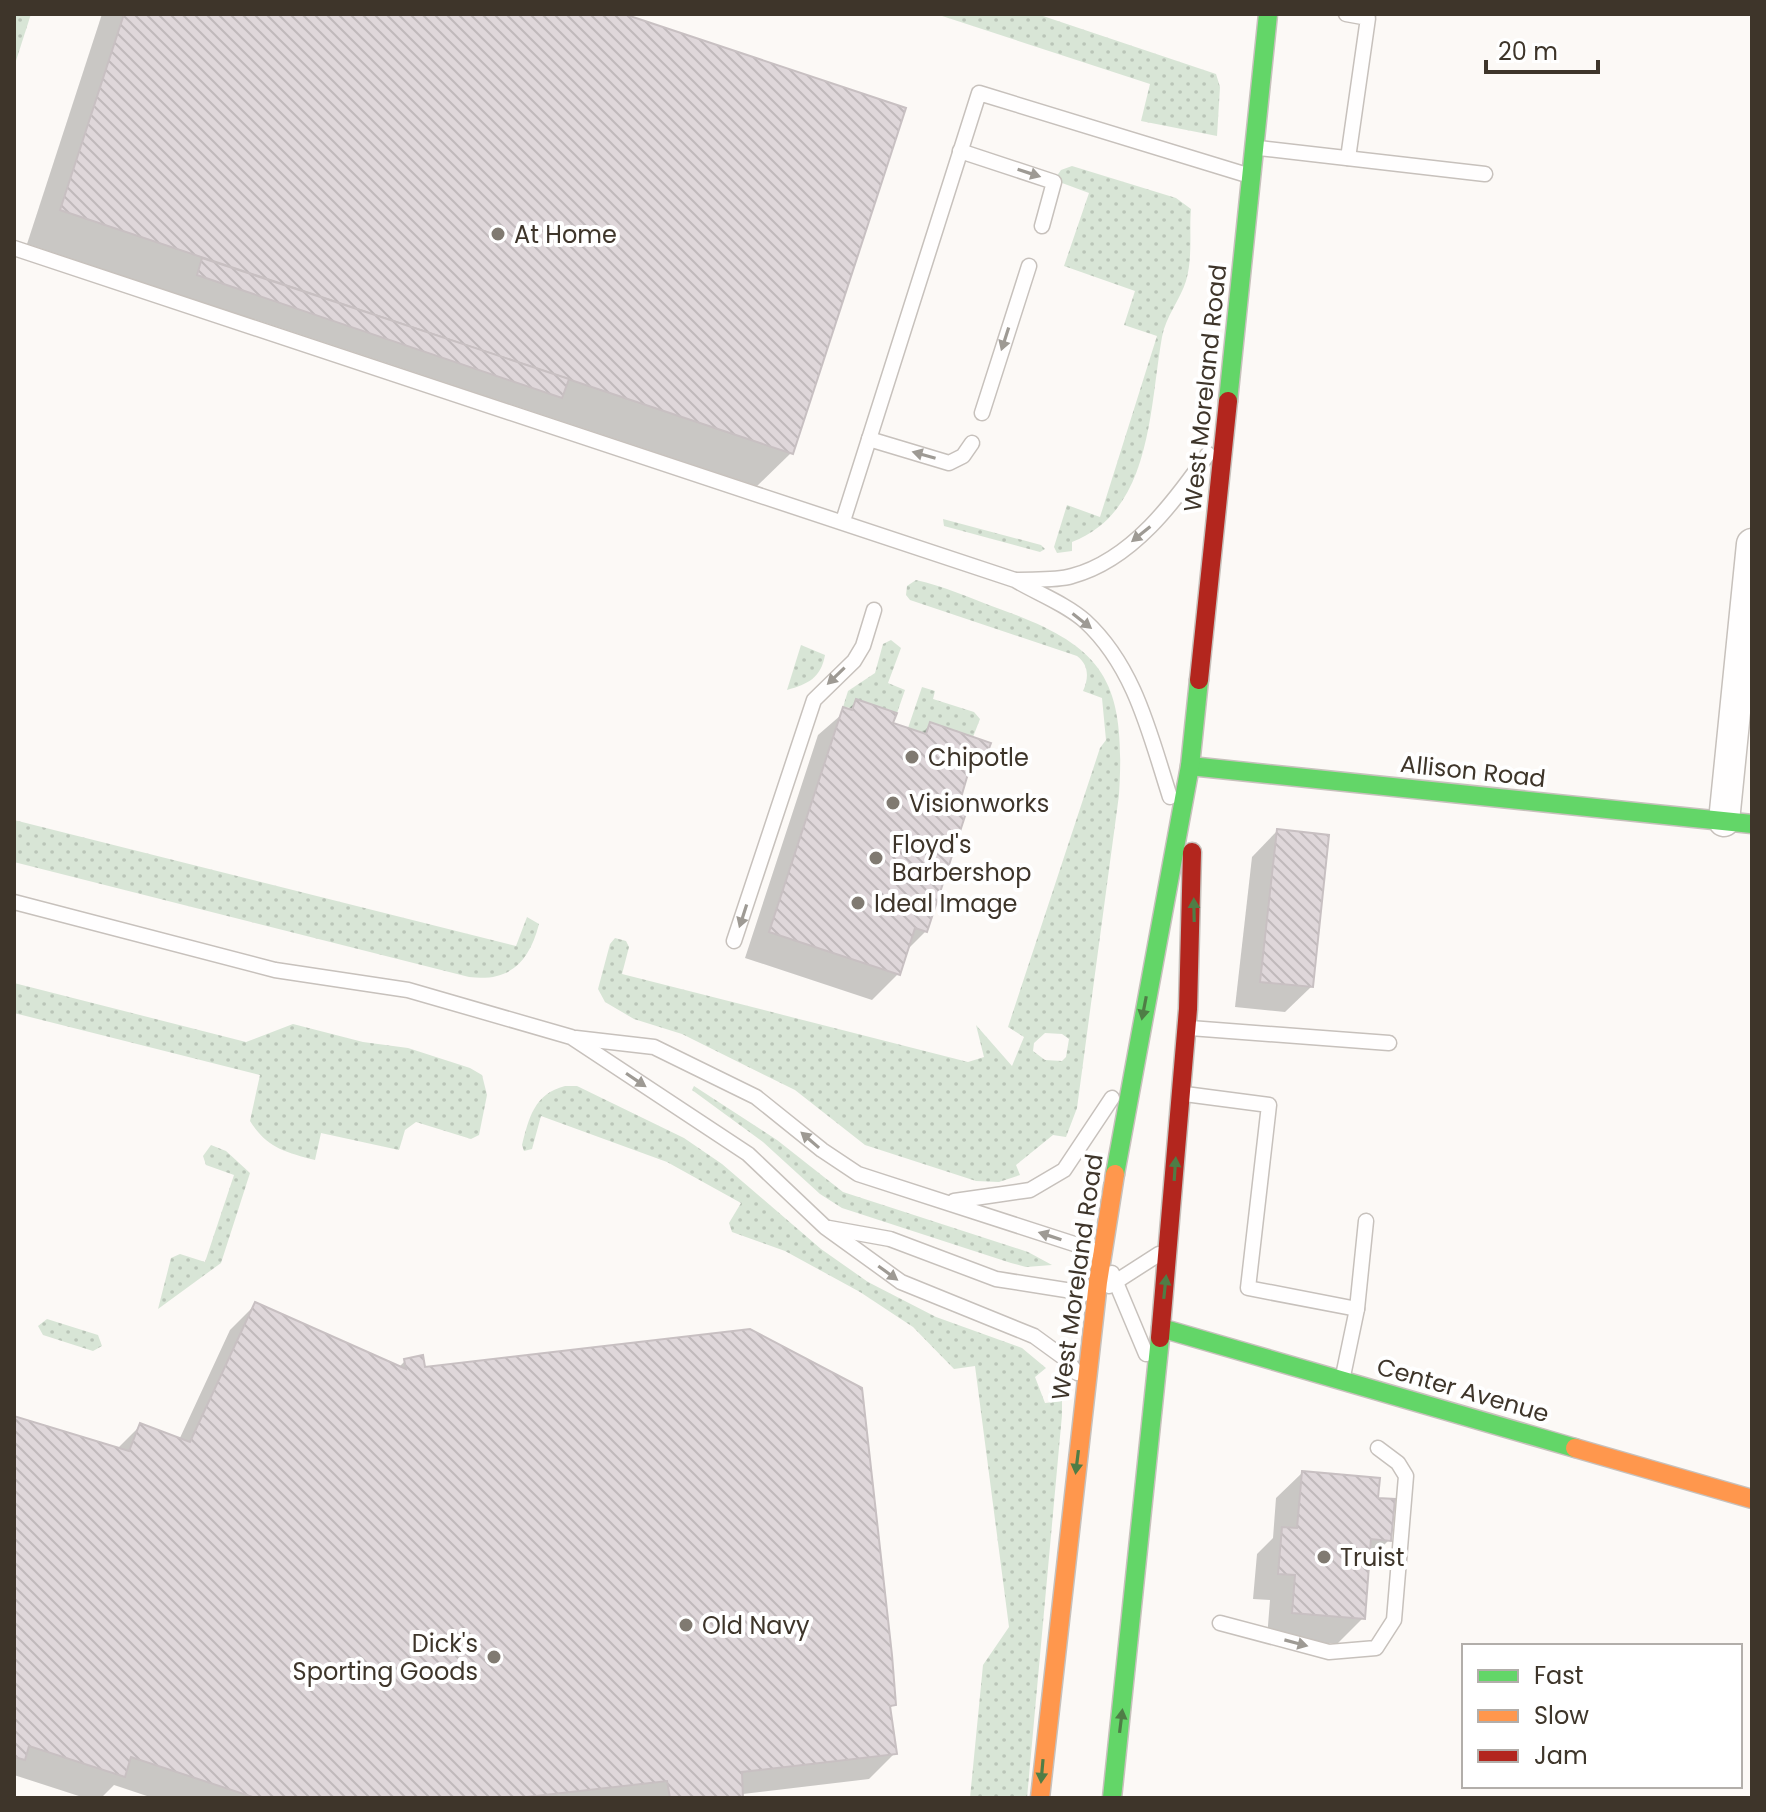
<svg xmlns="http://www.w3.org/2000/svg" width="1766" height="1812" viewBox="0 0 1766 1812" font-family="Poppins,sans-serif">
  <defs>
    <pattern id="grass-dots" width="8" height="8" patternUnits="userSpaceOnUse" patternTransform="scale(2)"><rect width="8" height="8" fill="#d8e5d6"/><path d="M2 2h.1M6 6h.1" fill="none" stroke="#bac5b8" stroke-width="1.8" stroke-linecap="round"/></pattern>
    <pattern id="building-back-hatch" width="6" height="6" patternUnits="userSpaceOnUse" patternTransform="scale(2)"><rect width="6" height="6" fill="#dfd7da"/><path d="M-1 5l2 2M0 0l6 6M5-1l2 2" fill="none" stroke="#c0b9bb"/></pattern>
  </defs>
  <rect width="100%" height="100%" fill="#fcf9f6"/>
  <g fill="url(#grass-dots)" fill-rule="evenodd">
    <polygon points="14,14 31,14 14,67"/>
    <polygon points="936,14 1037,14 1216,74 1220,87 1217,136 1141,121 1150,84"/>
    <path d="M1072 166 1176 198 1191 209C1189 229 1193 258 1186 281 1180 300 1166 316 1162 337 1149 410 1152 511 1072 542V551L1057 553 1054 547 1067 505 1100 517 1157 336 1124 325 1135 291 1064 266 1089 193 1054 180 1061 170Z"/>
    <polygon points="943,519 1041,545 1045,549 1040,552 944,526"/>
    <path d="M916 580C943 586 970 598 997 608 1105 646 1126 680 1119 795L1077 1108 1066 1137 1053 1135 1016 1165 1020 1175 999 1182 976 1181 865 1145 795 1090 682 1034 634 1019 605 1002 598 989 610 944 615 938 626 941 629 947 622 974 968 1062 984 1057 976 1025 1012 1066 1024 1037 1008 1027 1100 748 1106 740 1102 698 1083 691C1089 678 1089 665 1077 656L910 600 906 595 907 586ZM1045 1033 1062 1034 1069 1039 1066 1057 1062 1061 1045 1060 1033 1051 1034 1043Z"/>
    <polygon points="891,640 901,648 888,683 905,690 897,713 843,707 848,691 875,673 883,644"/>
    <path d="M801 645 825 655C821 678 808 684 787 690Z"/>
    <polygon points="922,687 935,691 933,699 974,712 980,719 973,737 930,723 926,734 908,728"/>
    <path d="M14 820 516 946 527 917 539 924C529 963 509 982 469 977L14 862Z"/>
    <path d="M14 983 246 1042 293 1024 363 1042 408 1048 470 1068 482 1075 487 1095 479 1135 471 1139 416 1122 405 1130 399 1150 321 1133 315 1160C285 1152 267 1148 250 1121L260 1075 14 1013Z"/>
    <path d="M565 1086H577L684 1138 722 1164 821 1249 868 1282 936 1317 1022 1348 1046 1368 1035 1377 1045 1403 1062 1401V1415L1027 1798H970L983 1665 1009 1627 975 1366 954 1369 913 1327 860 1292 785 1251 732 1232 729 1223 741 1203 667 1162 541 1116 532 1149 524 1151 522 1145C529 1118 534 1094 565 1086Z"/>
    <polygon points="694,1086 777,1140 843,1192 1028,1252 1052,1265 1026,1267 1011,1263 842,1208 820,1194 763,1142 692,1090"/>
    <polygon points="211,1145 226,1151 250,1173 221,1263 158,1309 171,1258 180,1254 205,1262 234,1175 206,1165 203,1156"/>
    <polygon points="47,1319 98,1335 102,1346 93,1351 43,1335 38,1326"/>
  </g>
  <g fill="#0003">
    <polygon points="102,14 618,14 791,453 757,486 27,244"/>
    <polygon points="856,702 891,724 921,734 930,725 982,763 964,781 926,931 906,951 898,974 872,1000 745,958 818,735"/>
    <polygon points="1277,831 1311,987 1285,1012 1235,1007 1252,857"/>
    <polygon points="256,1304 398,1368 405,1361 423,1369 894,1704 889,1709 895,1753 869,1779 743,1794 742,1798 153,1798 114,1785 101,1798 85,1798 14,1775 14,1418 116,1450 141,1425 179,1440 230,1330"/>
    <polygon points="1302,1473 1376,1500 1389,1540 1367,1562 1363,1618 1337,1644 1267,1638 1270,1600 1253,1599 1257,1554 1273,1538 1276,1498"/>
  </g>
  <g fill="url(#building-back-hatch)" stroke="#c8c0c2" stroke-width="2">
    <polygon points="124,14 624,14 906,108 793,454 60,210"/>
    <polygon points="202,258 569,379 562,398 197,275"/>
    <polygon points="856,699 897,713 893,723 926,734 930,722 991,743 983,764 972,760 960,801 969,804 927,932 915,928 900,975 769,932 843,707 852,710"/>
    <polygon points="1277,829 1329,835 1313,987 1260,982"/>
    <polygon points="255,1302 406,1369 404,1359 423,1355 425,1367 750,1329 862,1388 892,1655 896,1705 890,1706 897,1754 742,1772 743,1798 670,1798 667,1781 518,1798 256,1798 131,1757 125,1777 29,1746 25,1760 14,1757 14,1416 129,1451 140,1423 190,1442"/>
    <polygon points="1302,1471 1380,1478 1378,1498 1395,1499 1391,1541 1371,1539 1365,1619 1292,1613 1295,1575 1278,1574 1282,1527 1297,1528"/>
  </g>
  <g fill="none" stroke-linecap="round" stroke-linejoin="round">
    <defs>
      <g id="lane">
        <polyline points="1346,14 1368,18 1348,158"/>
        <polyline points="1259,148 1485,174"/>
        <polyline points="960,151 1054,182 1042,226"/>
        <path d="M14 248 1015 580C1037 593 1066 604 1085 621 1135 667 1150 735 1170 797"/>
        <polyline points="982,413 1029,266"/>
        <polyline points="869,439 949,463 963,456 972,443"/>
        <polyline points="843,521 979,93 1247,175"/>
        <path d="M1016 580C1033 579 1055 581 1072 576 1132 560 1175 501 1208 454"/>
        <polyline points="14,902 275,970 408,990 571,1037 748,1154 825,1227 901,1282 1034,1336 1067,1360 1077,1373"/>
        <polyline points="734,941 814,700 854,661 863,646 874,610"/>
        <polyline points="1190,1028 1389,1043"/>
        <polyline points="576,1038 654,1047 756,1097 822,1150 858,1174 1096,1251"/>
        <polyline points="1185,1094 1269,1105 1248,1288 1357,1309"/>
        <polyline points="954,1201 1030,1190 1064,1170 1112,1098"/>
        <polyline points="829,1228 890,1239 996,1279 1091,1294"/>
        <polyline points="1112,1273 1146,1354"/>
        <polyline points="1109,1286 1159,1254"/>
        <polyline points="1343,1376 1357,1309 1366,1221"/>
        <polyline points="1220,1623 1329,1652 1376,1648 1394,1620 1406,1476 1398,1463 1378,1448"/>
      </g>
      <polyline id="street" points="1724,821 1752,544"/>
      <g id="fast">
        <polyline points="1228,401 1268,14"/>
        <polyline points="1190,766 1752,824"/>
        <polyline points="1115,1174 1190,766 1199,680"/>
        <polyline points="1161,1328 1575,1448"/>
        <polyline points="1112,1798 1160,1338"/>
      </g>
      <g id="slow">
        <polyline points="1575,1448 1752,1499"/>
        <polyline points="1040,1798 1098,1282 1115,1174"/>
      </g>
      <g id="jam">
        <polyline points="1199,680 1228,401"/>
        <polyline points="1160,1338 1188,1009 1192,852"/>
      </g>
    </defs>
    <use href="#lane" stroke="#c7c1bc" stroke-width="17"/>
    <use href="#street" stroke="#c7c1bc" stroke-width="33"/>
    <use href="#fast" stroke="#c7c1bc" stroke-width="21"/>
    <use href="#slow" stroke="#c7c1bc" stroke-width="21"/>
    <use href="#jam" stroke="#c7c1bc" stroke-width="21"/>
    <use href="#lane" stroke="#fffefe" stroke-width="14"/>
    <use href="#street" stroke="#fffefe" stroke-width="30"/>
    <use href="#fast" stroke="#63d668" stroke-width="18"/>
    <use href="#slow" stroke="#ff974d" stroke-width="18"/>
    <use href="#jam" stroke="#b3261e" stroke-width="18"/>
  </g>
  <defs><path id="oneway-solid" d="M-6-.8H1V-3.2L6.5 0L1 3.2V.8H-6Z" transform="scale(2)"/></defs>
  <g fill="#9e9a94">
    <use href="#oneway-solid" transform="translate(1029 173) rotate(18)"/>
    <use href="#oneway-solid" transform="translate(1005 339) rotate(108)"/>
    <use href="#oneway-solid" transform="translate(924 455) rotate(-164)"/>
    <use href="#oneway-solid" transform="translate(1141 534) rotate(141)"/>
    <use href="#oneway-solid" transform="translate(1082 621) rotate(38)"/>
    <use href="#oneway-solid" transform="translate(836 676) rotate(136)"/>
    <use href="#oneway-solid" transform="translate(743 916) rotate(108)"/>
    <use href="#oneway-solid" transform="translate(636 1080) rotate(34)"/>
    <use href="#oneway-solid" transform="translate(810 1140) rotate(-139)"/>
    <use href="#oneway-solid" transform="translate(1050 1236) rotate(-162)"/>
    <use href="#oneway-solid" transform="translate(888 1273) rotate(36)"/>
    <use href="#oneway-solid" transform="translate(1296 1643) rotate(15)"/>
  </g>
  <g fill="#4f7d46">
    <use href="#oneway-solid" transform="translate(1194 910) rotate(-91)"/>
    <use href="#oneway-solid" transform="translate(1144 1008) rotate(101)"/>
    <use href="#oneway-solid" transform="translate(1175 1169) rotate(-86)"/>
    <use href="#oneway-solid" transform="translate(1165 1287) rotate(-84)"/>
    <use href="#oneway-solid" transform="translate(1077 1462) rotate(97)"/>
    <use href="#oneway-solid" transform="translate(1121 1721) rotate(-83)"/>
    <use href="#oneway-solid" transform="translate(1042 1771) rotate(95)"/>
  </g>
  <g fill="#807a71" stroke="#fff" stroke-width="3">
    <circle cx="498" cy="234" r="8"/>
    <circle cx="912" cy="757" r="8"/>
    <circle cx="893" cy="803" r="8"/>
    <circle cx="876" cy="858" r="8"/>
    <circle cx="858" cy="903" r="8"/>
    <circle cx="1324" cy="1557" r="8"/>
    <circle cx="686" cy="1625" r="8"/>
    <circle cx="494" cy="1657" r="8"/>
  </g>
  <g text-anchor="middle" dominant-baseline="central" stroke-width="8" stroke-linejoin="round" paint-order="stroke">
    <g font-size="24" fill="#3e352a" stroke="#fff" text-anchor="start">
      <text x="514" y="234">At Home</text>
      <text x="928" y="757">Chipotle</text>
      <text x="909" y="803">Visionworks</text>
      <text x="892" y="844">Floyd's<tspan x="892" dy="28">Barbershop</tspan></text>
      <text x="874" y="903">Ideal Image</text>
      <text x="1340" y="1557">Truist</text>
      <text x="702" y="1625">Old Navy</text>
      <text x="478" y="1643" text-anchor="end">Dick's<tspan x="478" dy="28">Sporting Goods</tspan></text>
    </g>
    <g font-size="24" fill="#3e352a" stroke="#fff">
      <text transform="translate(1205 388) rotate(-84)">West Moreland Road</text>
      <text transform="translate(1473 771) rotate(6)">Allison Road</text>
      <text transform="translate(1077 1277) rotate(-82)">West Moreland Road</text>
      <text transform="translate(1463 1390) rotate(16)">Center Avenue</text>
    </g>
  </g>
  <rect width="1766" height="1812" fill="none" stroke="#3e352a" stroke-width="32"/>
  <rect x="1462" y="1644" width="280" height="144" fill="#ffffff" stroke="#b2aeaa" stroke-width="2"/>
  <rect x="1478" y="1670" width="40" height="12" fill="#63d668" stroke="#b2aeaa" stroke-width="2"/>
  <text x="1534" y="1684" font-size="24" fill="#3e352a">Fast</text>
  <rect x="1478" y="1710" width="40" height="12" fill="#ff974d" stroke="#b2aeaa" stroke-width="2"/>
  <text x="1534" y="1724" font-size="24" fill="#3e352a">Slow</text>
  <rect x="1478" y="1750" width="40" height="12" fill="#b3261e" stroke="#b2aeaa" stroke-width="2"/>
  <text x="1534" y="1764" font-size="24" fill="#3e352a">Jam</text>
  <path d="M1486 60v12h112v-12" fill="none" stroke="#3e352a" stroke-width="4"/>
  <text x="1498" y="60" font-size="24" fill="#3e352a" stroke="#ffffff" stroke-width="6" paint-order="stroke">20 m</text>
</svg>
